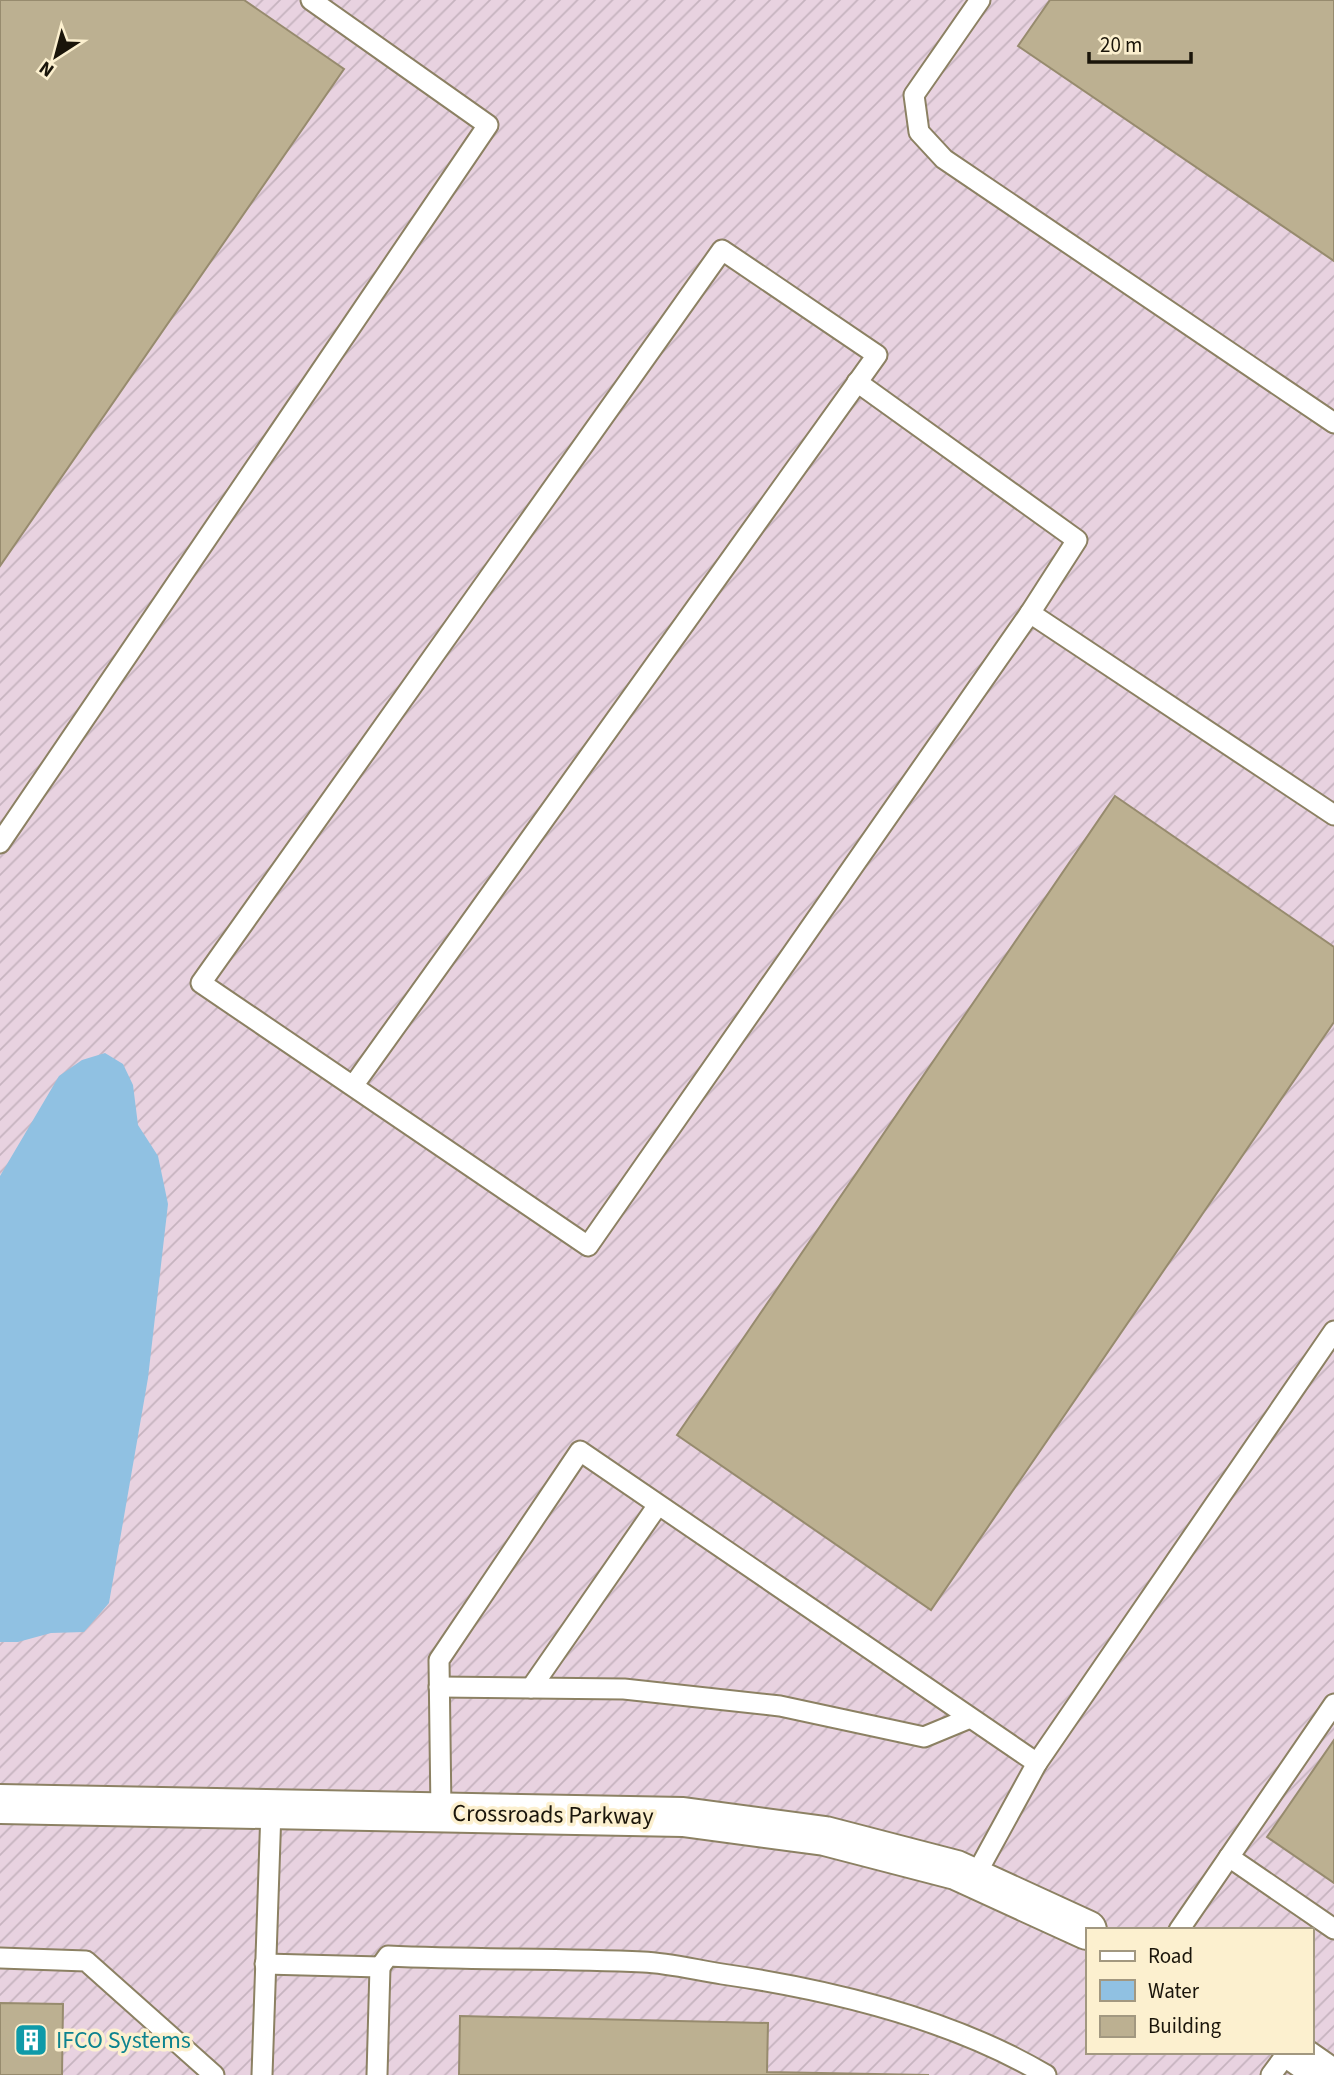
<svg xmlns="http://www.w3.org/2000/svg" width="1334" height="2075" viewBox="0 0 1334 2075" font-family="'Source Sans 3',sans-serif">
  <defs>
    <pattern id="industrial-furrows" width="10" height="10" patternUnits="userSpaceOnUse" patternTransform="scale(1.75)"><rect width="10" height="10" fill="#e8d2e0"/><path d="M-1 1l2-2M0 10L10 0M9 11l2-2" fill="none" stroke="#c6b3bf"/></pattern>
  </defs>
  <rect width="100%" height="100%" fill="#efe2c2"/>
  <path fill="url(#industrial-furrows)" fill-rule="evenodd" d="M0 0H1334V2075H0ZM1087 1930H1311V2052H1087Z"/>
  <polygon fill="#90c1e2" points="105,1053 123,1064 133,1085 138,1125 158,1156 168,1204 148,1378 109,1603 84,1632 51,1633 18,1642 0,1642 0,1176 59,1076 82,1060"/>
  <g fill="#bcb091" stroke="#978b6e" stroke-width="2">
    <polygon points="0,0 244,0 344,69 0,566"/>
    <polygon points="1050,0 1334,0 1334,261 1018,46"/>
    <polygon points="1115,796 1334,947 1334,1022 931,1610 677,1435"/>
    <polygon points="1334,1740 1334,1883 1267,1837"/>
    <polygon points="0,2003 63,2004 62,2075 0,2075"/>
    <polygon points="460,2016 768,2023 767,2072 929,2075 459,2075"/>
  </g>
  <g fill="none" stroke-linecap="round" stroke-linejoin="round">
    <defs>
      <g id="service">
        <polyline points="980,0 914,95 919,132 944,159 1334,423"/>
        <polyline points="857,382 1077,540 1030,613"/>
        <polyline points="0,843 488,125 311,0"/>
        <polyline points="353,1086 877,355 722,250 201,983 588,1246 1030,613 1334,815"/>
        <polyline points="439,1687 624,1689 780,1706 924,1737 970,1718"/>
        <polyline points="531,1688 658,1505"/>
        <polyline points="1037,1763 1334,1331"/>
        <polyline points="441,1812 439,1660 580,1451 1037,1763 974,1878"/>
        <polyline points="1229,1857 1334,1929"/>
        <polyline points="1179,1930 1334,1704"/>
        <polyline points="0,1958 86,1961 214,2075"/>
        <path d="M265 1964 380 1967 388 1956C473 1960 558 1958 643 1962 669 1963 696 1970 722 1974 832 1990 950 2018 1046 2075"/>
        <polyline points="262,2075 271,1810"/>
        <polyline points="377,2075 380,1967"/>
        <polyline points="1271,2075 1288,2052"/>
      </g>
      <g id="tertiary">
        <polyline points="0,1804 683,1817 825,1836 956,1870 1087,1930"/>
        <polyline points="1294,2052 1327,2075"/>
      </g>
    </defs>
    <use href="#service" stroke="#8c8163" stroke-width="23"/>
    <use href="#tertiary" stroke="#8c8163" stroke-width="42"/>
    <use href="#service" stroke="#fff" stroke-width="19"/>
    <use href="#tertiary" stroke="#fff" stroke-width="38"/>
  </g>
  <defs>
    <symbol id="building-square" viewBox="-11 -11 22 22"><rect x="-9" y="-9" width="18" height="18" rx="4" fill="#0f9aa8" stroke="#fcf0cf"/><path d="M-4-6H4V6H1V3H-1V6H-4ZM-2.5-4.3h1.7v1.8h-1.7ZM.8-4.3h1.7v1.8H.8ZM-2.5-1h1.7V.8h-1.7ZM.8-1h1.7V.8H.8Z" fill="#fff"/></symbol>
  </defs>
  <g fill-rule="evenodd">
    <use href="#building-square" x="12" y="2021" width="38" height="38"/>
  </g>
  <g text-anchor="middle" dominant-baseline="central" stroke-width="7" stroke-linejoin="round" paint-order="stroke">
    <g font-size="24" fill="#1a150a" stroke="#fcf0cf">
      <text transform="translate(553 1815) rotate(1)">Crossroads Parkway</text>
    </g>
    <g font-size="24" fill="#0d838f" stroke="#fcf0cf" text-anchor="start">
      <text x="56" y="2040">IFCO Systems</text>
    </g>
  </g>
  <rect x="1086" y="1928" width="228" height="126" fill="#fcf0cf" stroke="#a29880" stroke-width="2"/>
  <rect x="1100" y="1951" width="35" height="10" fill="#ffffff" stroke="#a29880" stroke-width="2"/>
  <text x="1148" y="1963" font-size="21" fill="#1a150a">Road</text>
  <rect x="1100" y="1980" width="35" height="21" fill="#90c1e2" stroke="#a29880" stroke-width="2"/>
  <text x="1148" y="1998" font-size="21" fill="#1a150a">Water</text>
  <rect x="1100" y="2016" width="35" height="21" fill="#bcb091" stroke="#a29880" stroke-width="2"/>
  <text x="1148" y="2033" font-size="21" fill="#1a150a">Building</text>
  <g transform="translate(56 56) rotate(216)" stroke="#fcf0cf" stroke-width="5" paint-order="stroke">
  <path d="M0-5L12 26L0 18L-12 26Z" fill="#1a150a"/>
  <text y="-10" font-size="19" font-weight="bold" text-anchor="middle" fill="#1a150a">N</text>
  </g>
  <path d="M1089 52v10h102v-10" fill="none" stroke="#1a150a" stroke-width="3.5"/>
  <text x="1100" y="52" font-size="21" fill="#1a150a" stroke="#fcf0cf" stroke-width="5" paint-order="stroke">20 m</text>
</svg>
